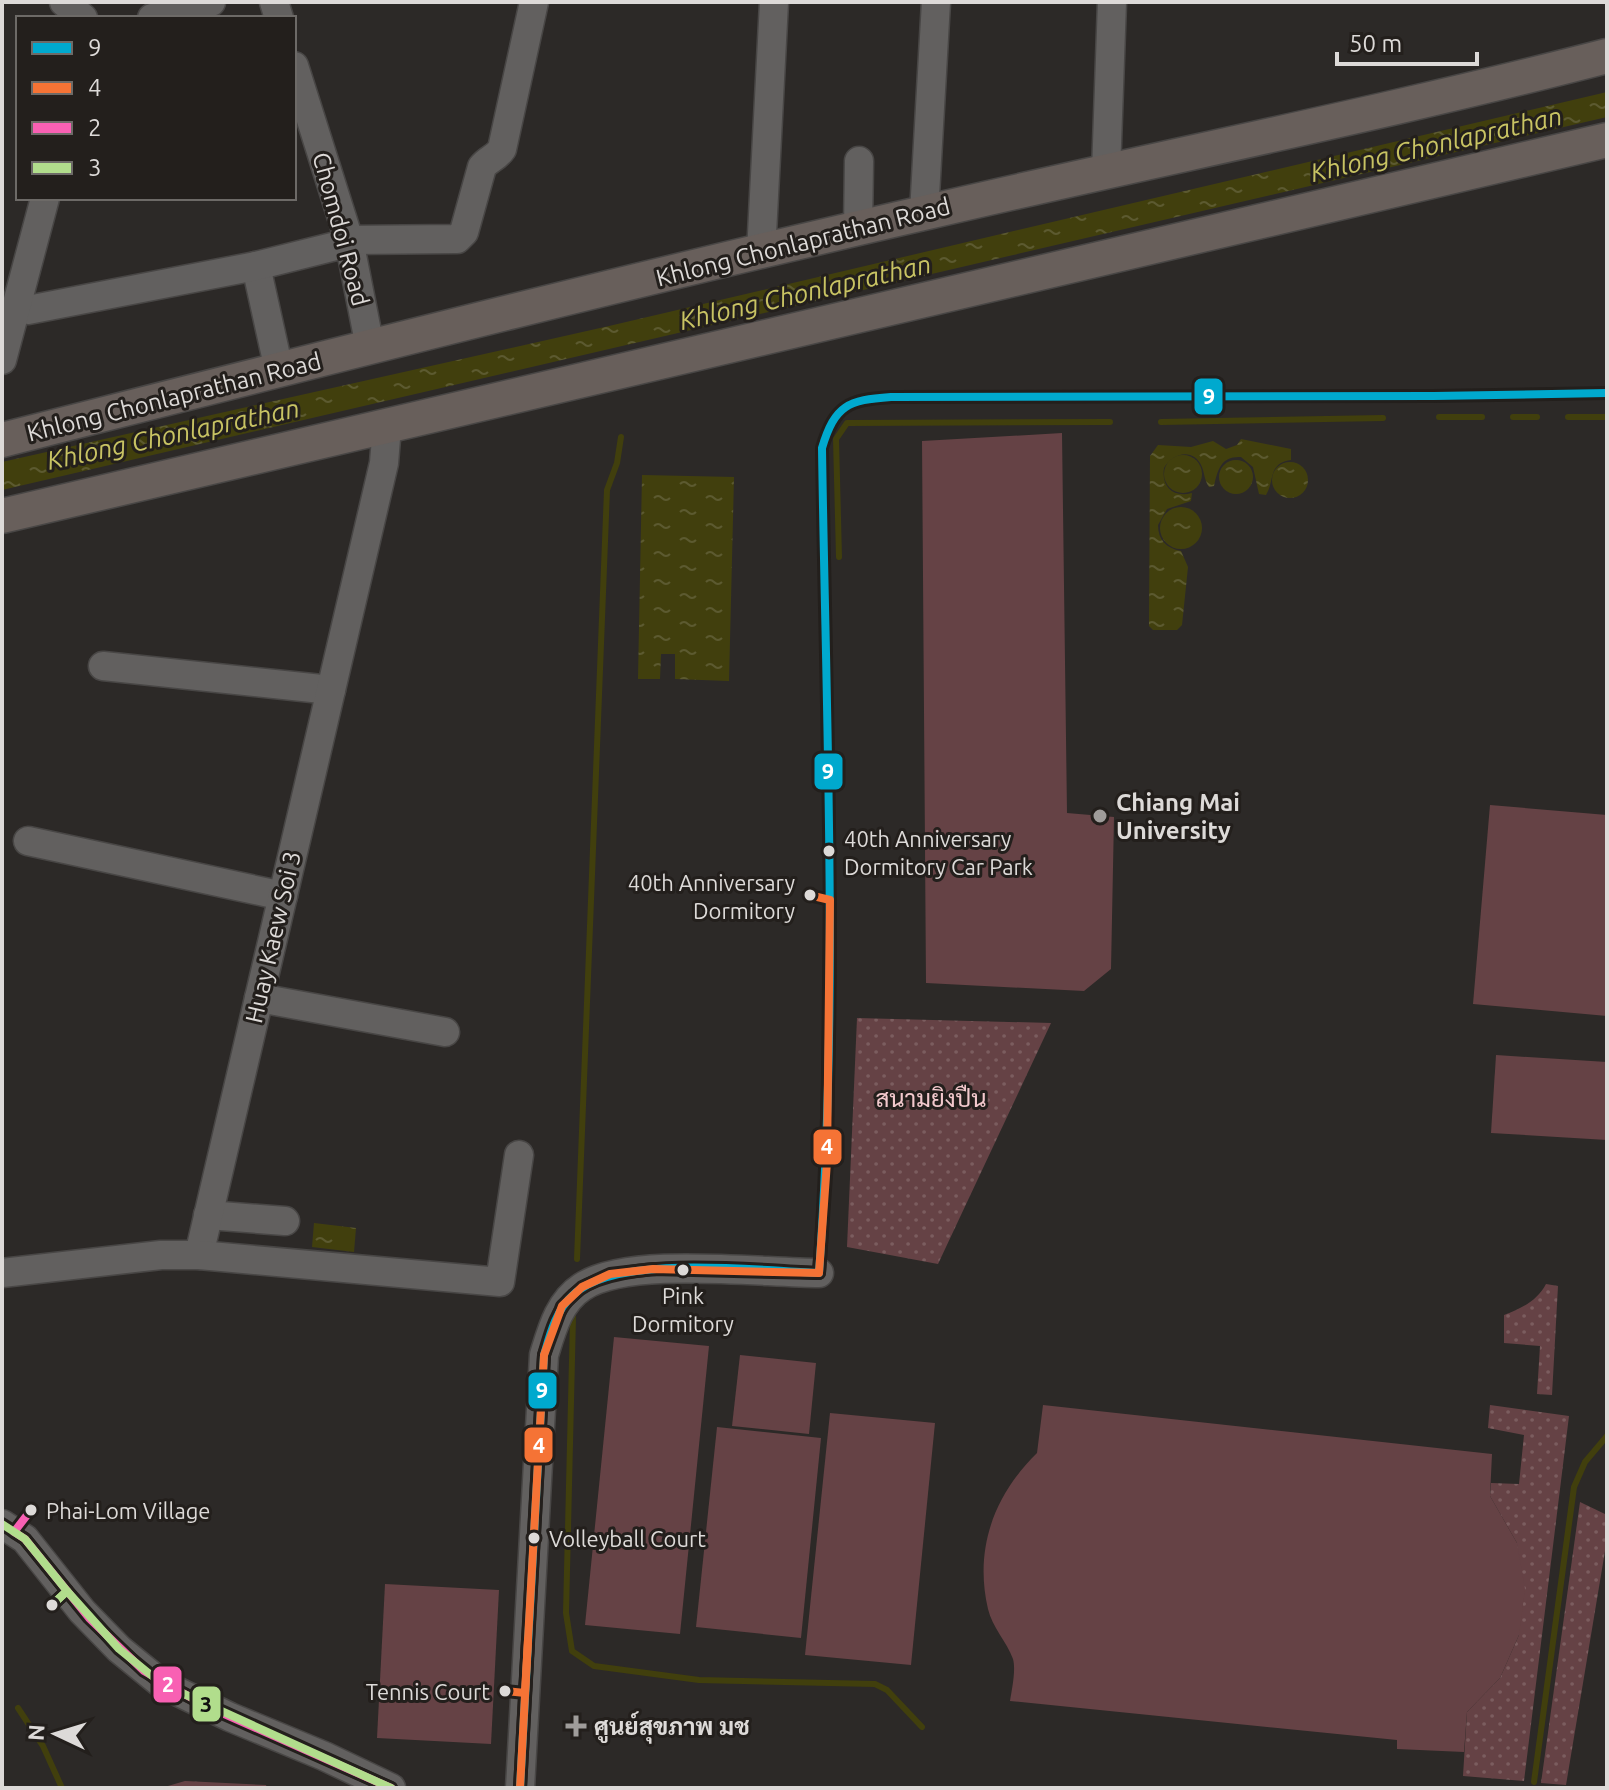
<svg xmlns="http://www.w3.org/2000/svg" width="1609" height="1790" viewBox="0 0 1609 1790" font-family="Ubuntu,Sarabun,sans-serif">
  <defs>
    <pattern id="grass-dots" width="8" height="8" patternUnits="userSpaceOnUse" patternTransform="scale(2)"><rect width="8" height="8" fill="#654245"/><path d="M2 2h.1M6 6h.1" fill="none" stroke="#7b5d5f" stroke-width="1.8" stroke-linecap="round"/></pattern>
    <pattern id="water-ripples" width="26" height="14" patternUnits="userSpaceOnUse" patternTransform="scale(2)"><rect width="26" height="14" fill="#413f0d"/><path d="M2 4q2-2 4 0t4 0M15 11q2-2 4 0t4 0" fill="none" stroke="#5c5a30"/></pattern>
  </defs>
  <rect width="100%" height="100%" fill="#2c2927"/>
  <g fill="url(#grass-dots)">
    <polygon points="857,1018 1051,1023 938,1264 847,1247"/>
    <path d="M1546 1284 1558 1286 1552 1395 1537 1394 1540 1346 1504 1343V1315C1522 1308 1537 1301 1546 1284Z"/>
    <polygon points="1490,1405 1569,1416 1524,1781 1463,1776 1467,1712 1500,1678 1519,1635 1517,1543 1490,1496 1491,1483 1519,1484 1524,1435 1488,1428"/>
    <polygon points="1580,1502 1607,1515 1607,1539 1566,1785 1541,1783"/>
    <polygon points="185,1781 266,1785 267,1788 161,1788"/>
  </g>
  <g fill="#654245">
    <polygon points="1062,433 1067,813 1114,817 1111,969 1084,991 926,983 922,441"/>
    <polygon points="1490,805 1607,815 1607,1016 1473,1004"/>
    <polygon points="1496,1055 1607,1062 1607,1140 1491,1133"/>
    <polygon points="614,1337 709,1346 680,1634 585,1625"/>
    <polygon points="740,1355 816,1363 809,1434 732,1426"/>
    <path d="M1043 1405 1492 1454 1490 1496 1517 1543 1525 1589 1519 1635 1500 1678 1467 1712 1464 1752 1397 1749V1740L1010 1701C1012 1689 1016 1670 1013 1659 1007 1642 992 1627 988 1609 974 1549 994 1495 1037 1453Z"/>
    <polygon points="830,1413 935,1423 911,1665 805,1655"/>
    <polygon points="717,1427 821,1438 801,1638 696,1627"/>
    <polygon points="385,1584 499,1590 491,1744 377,1738"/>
  </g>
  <g fill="url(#water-ripples)">
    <polygon points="1607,92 1607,117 2,490 2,462 609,326"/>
    <path d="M1241 439 1291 449V460C1268 463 1275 480 1266 495L1259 494 1253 467 1241 457C1221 456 1218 469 1214 486L1209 487C1204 479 1205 475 1202 467 1194 447 1172 453 1164 468 1161 487 1173 498 1192 493L1191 501 1167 509 1158 525C1158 540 1166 548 1181 551L1188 567 1182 625 1177 630H1153L1149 626 1150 456 1158 445 1191 447 1213 441 1226 449 1237 445Z"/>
    <circle cx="1183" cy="474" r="19"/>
    <circle cx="1236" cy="477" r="17"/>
    <circle cx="1290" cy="480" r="18"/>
    <polygon points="642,475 734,477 729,681 675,679 675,654 661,654 660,679 638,679"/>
    <circle cx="1181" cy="528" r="21"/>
    <polygon points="314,1223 356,1228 354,1252 312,1247"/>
  </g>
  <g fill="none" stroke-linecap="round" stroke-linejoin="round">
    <g stroke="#413f0d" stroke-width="6">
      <polyline points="1439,417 1482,417"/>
      <polyline points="1513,417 1537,417"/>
      <polyline points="1568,417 1607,417"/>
      <polyline points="1161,422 1383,418"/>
      <polyline points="839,557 836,439 847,423 1110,422"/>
      <polyline points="577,1259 607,490 617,463 621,437"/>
      <polyline points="573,1317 566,1613 572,1651 594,1666 699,1680 875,1684 887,1690 922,1727"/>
      <polyline points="18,1708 43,1746 62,1788"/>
      <polyline points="1534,1782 1574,1487 1585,1462 1607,1436"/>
    </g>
    <defs>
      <g id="minor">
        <polyline points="64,2 83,18"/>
        <polyline points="274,2 279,18"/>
        <polyline points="152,18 211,2"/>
        <polyline points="294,66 349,240 370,347"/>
        <polyline points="1106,172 1112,2"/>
        <polyline points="924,213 936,2"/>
        <polyline points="858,229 859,161"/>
        <path d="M349 240 457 239 464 232 482 167C488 159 496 158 502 149L534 2"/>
        <polyline points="761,253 774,2"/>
        <polyline points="256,266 279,370"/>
        <polyline points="28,310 256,266 336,246"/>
        <polyline points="2,360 45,198"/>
        <polyline points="103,666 331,690"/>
        <polyline points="28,841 283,896"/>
        <polyline points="259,998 445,1032"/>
        <polyline points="208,1215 285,1221"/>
        <polyline points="199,1255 384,463 387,426"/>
        <polyline points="2,1273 161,1255 199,1255 500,1282 519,1155"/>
        <polyline points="2,1524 25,1539 82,1611 119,1649 162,1684 230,1717 324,1756 391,1788"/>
        <path d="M520 1788 544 1355C552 1329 559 1302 582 1287 629 1256 760 1273 819 1273"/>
      </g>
      <g id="major">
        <path d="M2 440C310 362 618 283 928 212 1154 159 1382 114 1607 56"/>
        <polyline points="2,516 1607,140"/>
      </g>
    </defs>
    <use href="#minor" stroke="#484645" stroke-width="31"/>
    <use href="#major" stroke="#484645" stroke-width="37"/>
    <use href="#minor" stroke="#62605f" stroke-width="28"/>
    <use href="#major" stroke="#685f5b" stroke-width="34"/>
    <defs>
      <path id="bus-1" d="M520 1788 544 1355C550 1334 556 1310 573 1295 616 1253 760 1271 819 1273 839 998 826 723 822 448 835 405 848 400 891 397L1434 396 1607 393"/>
      <g id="bus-2">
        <polyline points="505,1691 525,1693 544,1355 562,1306 582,1287 610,1274 653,1269 819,1273 827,1162 830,900 809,895"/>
        <polyline points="520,1788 528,1640"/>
      </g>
      <polyline id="bus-3" points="31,1510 14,1532 25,1539 89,1618 144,1671 204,1705 391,1788"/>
      <g id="bus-4">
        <polyline points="2,1524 25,1539 67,1591 52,1605"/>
        <polyline points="52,1605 67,1591 119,1649 162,1684 391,1788"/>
      </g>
    </defs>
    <use href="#bus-1" stroke="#231f1c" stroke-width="14"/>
    <use href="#bus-2" stroke="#231f1c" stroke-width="14"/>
    <use href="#bus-3" stroke="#231f1c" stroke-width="14"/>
    <use href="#bus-4" stroke="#231f1c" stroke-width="14"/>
    <use href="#bus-1" stroke="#00a9ce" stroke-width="8"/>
    <use href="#bus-2" stroke="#f57335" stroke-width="8"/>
    <use href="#bus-3" stroke="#f860b3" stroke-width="8"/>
    <use href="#bus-4" stroke="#b1dd8c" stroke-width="8"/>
  </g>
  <g fill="#9f9c9a" stroke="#231f1c" stroke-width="3">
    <circle cx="1100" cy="816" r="8"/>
    <path d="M572 1714h8v8h8v8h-8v8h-8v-8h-8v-8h8z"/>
  </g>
  <g fill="#dddad8" stroke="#231f1c" stroke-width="3">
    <circle cx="829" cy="851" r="7"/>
    <circle cx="810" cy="895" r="7"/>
    <circle cx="683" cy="1270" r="7"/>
    <circle cx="31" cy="1510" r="7"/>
    <circle cx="534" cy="1538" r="7"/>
    <circle cx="52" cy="1605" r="7"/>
    <circle cx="505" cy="1691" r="7"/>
  </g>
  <g text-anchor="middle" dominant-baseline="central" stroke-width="6" stroke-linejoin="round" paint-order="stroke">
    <g font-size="22" fill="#dddad8" stroke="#231f1c" text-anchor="start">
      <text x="844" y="838">40th Anniversary<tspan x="844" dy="28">Dormitory Car Park</tspan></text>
      <text x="795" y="882" text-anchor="end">40th Anniversary<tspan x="795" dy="28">Dormitory</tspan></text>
      <text x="683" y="1295" text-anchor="middle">Pink<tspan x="683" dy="28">Dormitory</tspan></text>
      <text x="46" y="1510">Phai-Lom Village</text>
      <text x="549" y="1538">Volleyball Court</text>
      <text x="490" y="1691" text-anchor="end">Tennis Court</text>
    </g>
    <g font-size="24" fill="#dddad8" stroke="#231f1c">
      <text transform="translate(341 229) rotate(75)">Chomdoi Road</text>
      <text transform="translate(803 242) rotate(-14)">Khlong Chonlaprathan Road</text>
      <text transform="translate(174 397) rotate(-14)">Khlong Chonlaprathan Road</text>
      <text transform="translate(273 937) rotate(-77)">Huay Kaew Soi 3</text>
    </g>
    <g font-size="24" font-weight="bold" fill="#dddad8" stroke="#231f1c" text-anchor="start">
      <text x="1116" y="802">Chiang Mai<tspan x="1116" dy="28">University</tspan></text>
      <text x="594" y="1726">ศูนย์สุขภาพ มช</text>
    </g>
    <g font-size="24" fill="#f3c9cd" stroke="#231f1c">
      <text x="931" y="1098">สนามยิงปืน</text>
    </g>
    <g font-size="26" font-style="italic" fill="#c8c363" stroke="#231f1c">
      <text transform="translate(1436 144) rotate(-13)">Khlong Chonlaprathan</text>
      <text transform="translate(805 292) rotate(-13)">Khlong Chonlaprathan</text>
      <text transform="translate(173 434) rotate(-12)">Khlong Chonlaprathan</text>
    </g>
  </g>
  <g stroke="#231f1c" stroke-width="3">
    <rect x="1193" y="377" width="31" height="39" rx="8" fill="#00a9ce"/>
    <rect x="813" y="752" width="31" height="39" rx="8" fill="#00a9ce"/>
    <rect x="812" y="1128" width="31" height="38" rx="8" fill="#f57335"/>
    <rect x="527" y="1371" width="31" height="39" rx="8" fill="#00a9ce"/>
    <rect x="523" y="1426" width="31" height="38" rx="8" fill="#f57335"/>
    <rect x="152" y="1665" width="31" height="39" rx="8" fill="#f860b3"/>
    <rect x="191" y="1685" width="31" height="38" rx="8" fill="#b1dd8c"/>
  </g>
  <g font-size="22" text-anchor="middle" font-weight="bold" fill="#fff">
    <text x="1209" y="404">9</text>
    <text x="828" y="779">9</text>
    <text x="827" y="1154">4</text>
    <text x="542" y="1398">9</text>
    <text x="539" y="1453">4</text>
    <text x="168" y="1692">2</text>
  </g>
  <g font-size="22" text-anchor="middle" font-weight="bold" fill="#111">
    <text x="206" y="1712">3</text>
  </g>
  <rect width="1609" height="1790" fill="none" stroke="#dddad8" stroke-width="8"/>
  <rect x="16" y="16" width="280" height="184" fill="#231f1c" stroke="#6d6a67" stroke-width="2"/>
  <rect x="32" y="42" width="40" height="12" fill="#00a9ce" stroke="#6d6a67" stroke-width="2"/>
  <text x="88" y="56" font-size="24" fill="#dddad8">9</text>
  <rect x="32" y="82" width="40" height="12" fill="#f57335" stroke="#6d6a67" stroke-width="2"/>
  <text x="88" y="96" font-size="24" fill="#dddad8">4</text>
  <rect x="32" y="122" width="40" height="12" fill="#f860b3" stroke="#6d6a67" stroke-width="2"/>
  <text x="88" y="136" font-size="24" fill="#dddad8">2</text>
  <rect x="32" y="162" width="40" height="12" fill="#b1dd8c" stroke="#6d6a67" stroke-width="2"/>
  <text x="88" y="176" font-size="24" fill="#dddad8">3</text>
  <g transform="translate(56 1734) rotate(274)" stroke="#231f1c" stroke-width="6" paint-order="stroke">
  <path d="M0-6L14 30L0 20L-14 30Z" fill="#dddad8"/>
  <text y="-12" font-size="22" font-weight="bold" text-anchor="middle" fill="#dddad8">N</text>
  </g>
  <path d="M1337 52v12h140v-12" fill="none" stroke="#dddad8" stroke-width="4"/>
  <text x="1349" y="52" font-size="24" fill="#dddad8" stroke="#231f1c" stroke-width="6" paint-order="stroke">50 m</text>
</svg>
